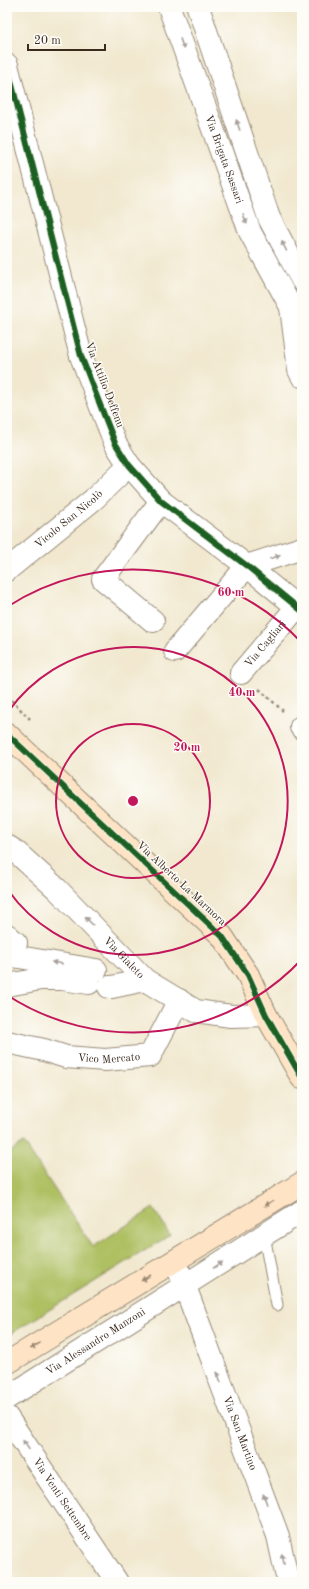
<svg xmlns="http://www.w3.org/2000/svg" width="309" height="1589" viewBox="0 0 309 1589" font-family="'Old Standard TT',serif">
  <rect width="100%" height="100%" fill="#fdfcf7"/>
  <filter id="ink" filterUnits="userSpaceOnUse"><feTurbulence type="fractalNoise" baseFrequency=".025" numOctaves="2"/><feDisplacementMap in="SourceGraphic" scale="8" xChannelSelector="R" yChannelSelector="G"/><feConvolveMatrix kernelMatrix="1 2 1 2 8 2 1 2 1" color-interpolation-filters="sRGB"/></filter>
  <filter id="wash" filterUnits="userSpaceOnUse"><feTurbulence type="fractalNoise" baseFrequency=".012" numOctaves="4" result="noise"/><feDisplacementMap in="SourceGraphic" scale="16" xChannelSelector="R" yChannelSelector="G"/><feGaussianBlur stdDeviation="0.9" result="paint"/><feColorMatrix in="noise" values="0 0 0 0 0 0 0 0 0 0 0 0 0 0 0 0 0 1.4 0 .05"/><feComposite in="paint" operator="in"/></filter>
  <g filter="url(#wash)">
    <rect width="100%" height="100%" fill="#f1e8cf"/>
    <polygon fill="#afc064" stroke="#757541" points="24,1143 93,1247 153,1208 170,1235 7,1336 7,1154"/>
  </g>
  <g filter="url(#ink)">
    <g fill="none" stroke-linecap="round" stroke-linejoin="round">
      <defs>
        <polyline id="lane" points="264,1235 277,1305"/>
        <g id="street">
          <path id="s1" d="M169 7 250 232 291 307 302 321"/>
          <polyline points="198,7 269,218 302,280"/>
          <polyline points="7,65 81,356 115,443 129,465 161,501 247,566 302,611"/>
          <polyline points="291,307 299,370 302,376"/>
          <path id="s2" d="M7 570 94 499 129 465"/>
          <polyline points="153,621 103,579 161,501"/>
          <polyline points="175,651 247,566 302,548"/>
          <path id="s3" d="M241 673 297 607"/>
          <polyline points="301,727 302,728"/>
          <path id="s4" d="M7 846 15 851 57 889 145 980 196 1011 231 1016 266 1015"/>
          <polyline points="7,935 16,943 12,955"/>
          <polyline points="7,955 96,970"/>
          <polyline points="7,985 41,979 62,979 89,983"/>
          <polyline points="109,987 112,987 145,980"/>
          <path id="s5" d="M7 1042 44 1050 66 1057 105 1060 150 1056 179 1000"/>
          <path id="s6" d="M180 1273 278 1536 286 1573 291 1582"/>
          <path id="s7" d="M7 1398 302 1211"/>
          <path id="s8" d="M7 1417 117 1582"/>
        </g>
        <g id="secondary">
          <polyline points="7,734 222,936 248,975 266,1015 302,1078"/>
          <polyline points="7,1363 302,1183"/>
        </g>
      </defs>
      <use href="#lane" stroke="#968976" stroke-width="13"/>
      <use href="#street" stroke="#968976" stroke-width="24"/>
      <use href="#secondary" stroke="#968976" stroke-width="24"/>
      <g stroke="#968976" stroke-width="2.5" stroke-dasharray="3 3" stroke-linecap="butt">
        <polyline points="259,689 283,711"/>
        <polyline points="7,696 30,719"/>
      </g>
      <use href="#lane" stroke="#fff" stroke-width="11"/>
      <use href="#street" stroke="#fff" stroke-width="22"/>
      <use href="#secondary" stroke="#fee4c5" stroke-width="22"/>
      <defs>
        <g id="cycleway">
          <polyline points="7,65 81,356 115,443 129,465 161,501 247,566 302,611"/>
          <polyline points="7,734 222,936 248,975 266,1015 302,1078"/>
        </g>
      </defs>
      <use href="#cycleway" stroke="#fdfcf7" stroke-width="8"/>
      <use href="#cycleway" stroke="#1b5e20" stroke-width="6"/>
    </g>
    <defs><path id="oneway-solid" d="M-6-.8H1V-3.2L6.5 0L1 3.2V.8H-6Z"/></defs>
    <g fill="#a79f9a">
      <use href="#oneway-solid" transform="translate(182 44) rotate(70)"/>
      <use href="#oneway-solid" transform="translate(238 125) rotate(-109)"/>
      <use href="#oneway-solid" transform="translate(245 219) rotate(70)"/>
      <use href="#oneway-solid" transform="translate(284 246) rotate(-117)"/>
      <use href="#oneway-solid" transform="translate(275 557) rotate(-19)"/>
      <use href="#oneway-solid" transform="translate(89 921) rotate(-134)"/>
      <use href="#oneway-solid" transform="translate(57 963) rotate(-170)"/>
      <use href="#oneway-solid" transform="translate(218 1265) rotate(-33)"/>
      <use href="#oneway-solid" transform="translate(219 1377) rotate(-110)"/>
      <use href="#oneway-solid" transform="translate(26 1445) rotate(-124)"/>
      <use href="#oneway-solid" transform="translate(265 1499) rotate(-110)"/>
      <use href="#oneway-solid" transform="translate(283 1559) rotate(-102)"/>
    </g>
    <g fill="#9c8772">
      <use href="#oneway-solid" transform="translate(269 1203) rotate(148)"/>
      <use href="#oneway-solid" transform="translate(146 1278) rotate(149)"/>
      <use href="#oneway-solid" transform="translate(35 1346) rotate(149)"/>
    </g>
  </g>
  <g fill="none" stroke="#c2185b" stroke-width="2">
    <circle cx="133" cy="801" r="77"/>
    <path d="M8 712A154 154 0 1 1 8 890"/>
    <path d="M302 959A231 231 0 0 1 7 995M7 607A231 231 0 0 1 302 643"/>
  </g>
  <g text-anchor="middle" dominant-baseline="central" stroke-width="3" stroke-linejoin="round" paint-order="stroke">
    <g font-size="11" fill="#3b2a1e" stroke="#fdfcf7">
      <text stroke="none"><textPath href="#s1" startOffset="162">Via Brigata Sassari</textPath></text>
      <text transform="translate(104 385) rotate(69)">Via Attilio Deffenu</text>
      <text stroke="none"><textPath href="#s2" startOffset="80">Vicolo San Nicolò</textPath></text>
      <text stroke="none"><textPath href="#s3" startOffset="38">Via Cagliari</textPath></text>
      <text transform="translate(181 884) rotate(43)">Via Alberto La Marmora</text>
      <text stroke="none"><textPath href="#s4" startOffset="162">Via Gialeto</textPath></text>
      <text stroke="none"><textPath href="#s5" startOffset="104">Vico Mercato</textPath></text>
      <text stroke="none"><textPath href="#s7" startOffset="105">Via Alessandro Manzoni</textPath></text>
      <text stroke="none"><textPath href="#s6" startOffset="171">Via San Martino</textPath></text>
      <text stroke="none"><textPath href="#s8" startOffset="99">Via Venti Settembre</textPath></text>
    </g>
  </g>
  <circle cx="133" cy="801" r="6" fill="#c2185b" stroke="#fdfcf7" stroke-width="2"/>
  <g font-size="12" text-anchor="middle" font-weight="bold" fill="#c2185b" stroke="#fdfcf7" stroke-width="3" stroke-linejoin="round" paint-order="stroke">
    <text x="231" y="596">60 m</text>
    <text x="242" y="696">40 m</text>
    <text x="187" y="751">20 m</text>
  </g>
  <rect width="309" height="1589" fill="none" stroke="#fdfcf7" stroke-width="24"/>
  <path d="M28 44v6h77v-6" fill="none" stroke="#3b2a1e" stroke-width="2"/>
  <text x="34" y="44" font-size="12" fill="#3b2a1e" stroke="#fdfcf7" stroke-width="3" paint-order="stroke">20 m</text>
</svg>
